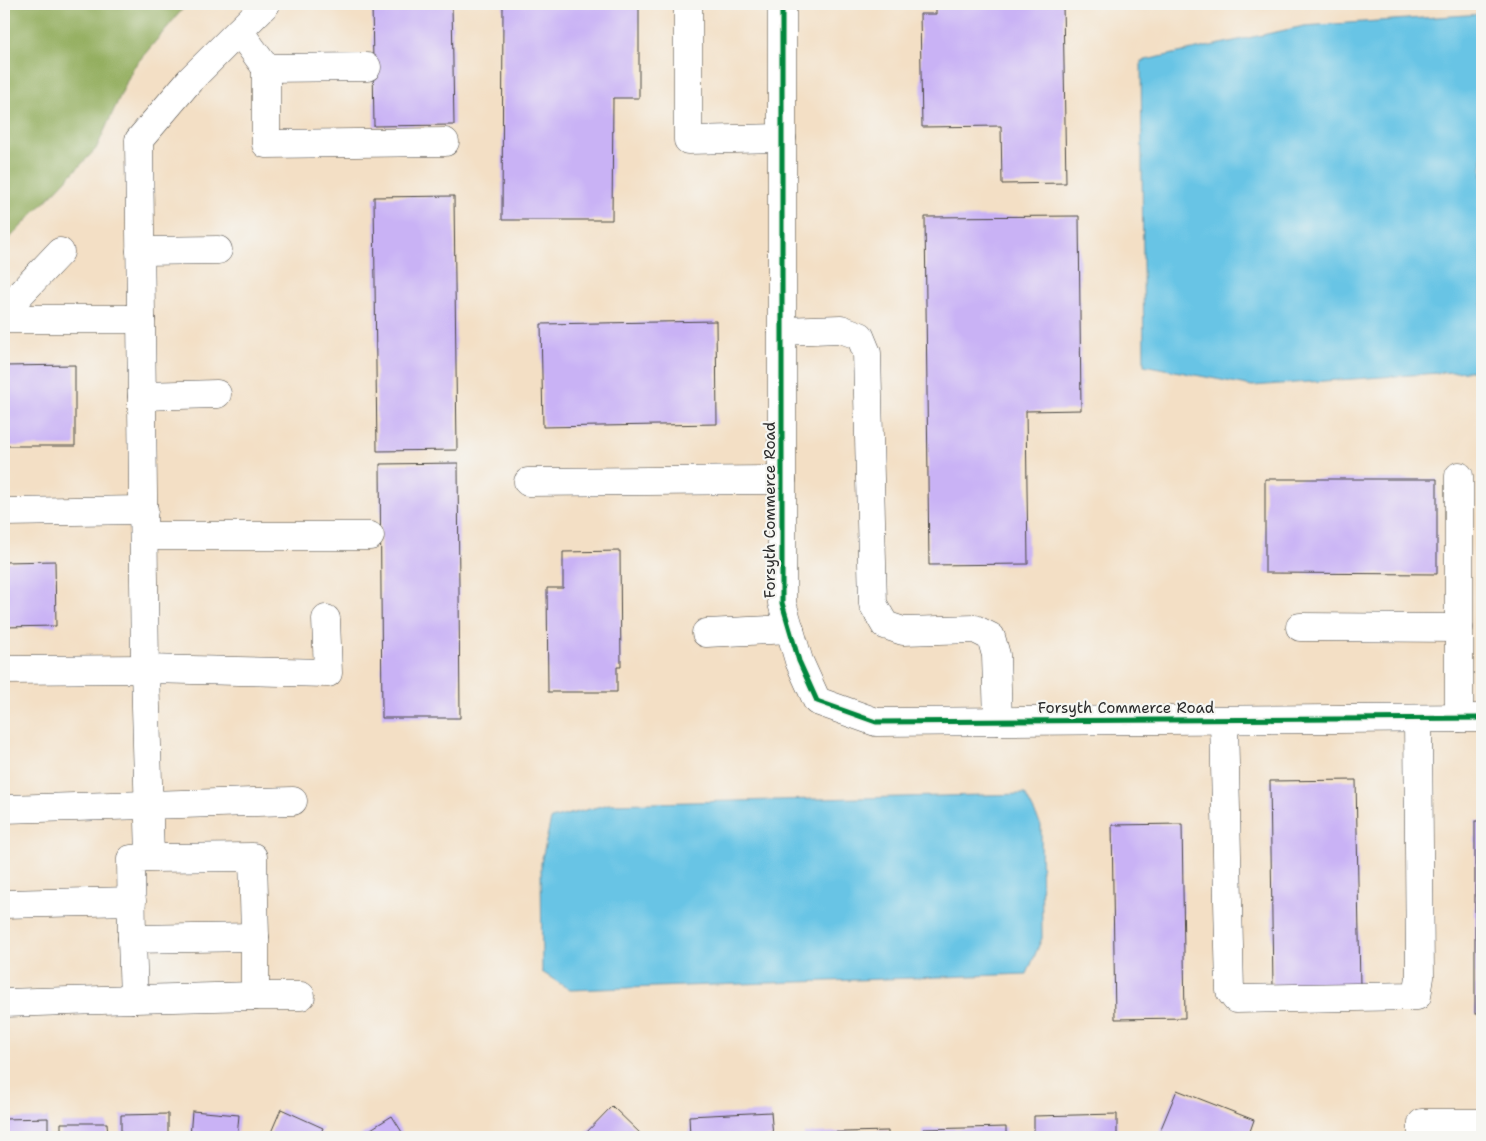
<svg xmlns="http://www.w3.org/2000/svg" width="1486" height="1141" viewBox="0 0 1486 1141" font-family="'Shantell Sans',sans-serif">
  <rect width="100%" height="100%" fill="#f6f6f2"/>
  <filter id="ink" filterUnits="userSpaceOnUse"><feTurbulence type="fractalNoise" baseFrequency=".02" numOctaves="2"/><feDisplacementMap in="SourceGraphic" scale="10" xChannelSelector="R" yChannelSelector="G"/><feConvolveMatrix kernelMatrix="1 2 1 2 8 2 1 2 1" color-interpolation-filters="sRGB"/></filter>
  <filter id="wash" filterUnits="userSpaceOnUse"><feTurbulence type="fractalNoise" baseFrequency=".0096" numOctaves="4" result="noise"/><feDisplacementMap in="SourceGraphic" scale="20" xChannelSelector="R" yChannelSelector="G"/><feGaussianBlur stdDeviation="1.12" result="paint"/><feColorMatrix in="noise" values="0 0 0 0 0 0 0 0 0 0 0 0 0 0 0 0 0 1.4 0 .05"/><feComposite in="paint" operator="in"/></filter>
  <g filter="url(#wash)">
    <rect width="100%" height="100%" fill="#f3dfc5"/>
    <polygon fill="#94af61" stroke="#606d46" points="4,4 187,4 133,68 96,149 4,244"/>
    <g fill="#67c4e5" stroke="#497888">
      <polygon points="1482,14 1482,370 1252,386 1144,365 1141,61 1304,26"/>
      <polygon points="1025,794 1041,825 1042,938 1027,974 570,990 542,972 541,863 551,819 609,804"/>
    </g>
    <g id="blocks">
      <g fill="#c9b2f5">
        <polygon points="372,4 452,4 454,125 374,126"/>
        <polygon points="503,4 639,4 639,98 613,98 612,220 502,220"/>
        <polygon points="936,4 1063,4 1066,183 1002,184 1001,126 922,127 920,14 936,14"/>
        <polygon points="454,196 457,450 377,451 374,197"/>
        <polygon points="1079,216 1081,410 1026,411 1028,564 929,565 925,217"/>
        <polygon points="716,321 717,424 543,427 541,324"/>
        <polygon points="75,365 75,446 4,446 4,366"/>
        <polygon points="458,463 460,718 382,718 380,464"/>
        <polygon points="1265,479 1437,479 1437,574 1265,573"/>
        <polygon points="620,551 621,667 617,667 617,692 548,692 547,588 563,588 563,552"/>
        <polygon points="55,561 56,626 4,627 4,562"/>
        <polygon points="1356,780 1360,986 1273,987 1270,781"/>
        <rect x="1475" y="821" width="7" height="193"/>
        <polygon points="1182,824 1185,1018 1115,1019 1112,825"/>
        <polygon points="1177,1090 1254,1120 1248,1137 1175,1137 1160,1131"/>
        <polygon points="612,1106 643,1136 642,1137 582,1137"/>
        <polygon points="281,1109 323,1128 319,1137 269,1137"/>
        <polygon points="192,1111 239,1115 237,1137 190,1137"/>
        <polygon points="771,1112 773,1137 690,1137 689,1116"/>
        <polygon points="168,1114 168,1137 121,1137 121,1115"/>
        <polygon points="1117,1114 1117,1137 1034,1137 1034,1116"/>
        <polygon points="392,1116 405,1137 358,1137"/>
        <polygon points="48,1118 48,1137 4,1137 4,1119"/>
        <polygon points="61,1123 107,1123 108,1137 61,1137"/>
        <polygon points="1006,1127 1006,1137 923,1137 923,1129"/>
        <polygon points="888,1131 888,1137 804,1137 804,1133"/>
      </g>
    </g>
  </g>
  <g filter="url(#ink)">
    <use href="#blocks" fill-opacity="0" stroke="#494642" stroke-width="1"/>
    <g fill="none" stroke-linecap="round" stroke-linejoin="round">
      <defs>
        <g id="minor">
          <polyline points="688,4 688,140 782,138"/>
          <polyline points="782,4 782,603 799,661 817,701 876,722 1482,718"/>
          <polyline points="239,31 266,68 367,67"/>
          <polyline points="266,68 266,144 445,142"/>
          <polyline points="140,251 218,250"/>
          <polyline points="4,311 60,252"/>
          <polyline points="4,319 141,319"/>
          <polyline points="782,331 841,329 860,336 867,353 873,604 885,625 903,631 975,629 991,637 996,655 998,721"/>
          <polyline points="142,396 217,394"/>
          <polyline points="528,482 782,480"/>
          <polyline points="4,512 144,510"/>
          <polyline points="144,536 370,536"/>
          <polyline points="1300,627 1459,628"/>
          <polyline points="706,633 790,629"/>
          <polyline points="4,670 145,669 328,673 326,619"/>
          <polyline points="1459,718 1459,476"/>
          <polyline points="1224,720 1230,991 1236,999 1417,996 1420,977 1418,719"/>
          <polyline points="4,809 293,801"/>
          <polyline points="150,858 131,859 132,939 255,937 253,857 150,858 145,669 139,140 190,80 266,4"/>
          <polyline points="4,904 132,901"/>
          <polyline points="255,937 255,996 301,996"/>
          <polyline points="134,999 255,996"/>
          <polyline points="4,1003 134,999 132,939"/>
          <polyline points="1422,1137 1422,1123 1482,1123"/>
        </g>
      </defs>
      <use href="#minor" stroke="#494642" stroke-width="29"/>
      <use href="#minor" stroke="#fff" stroke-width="28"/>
      <defs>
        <polyline id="cycleway" points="782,4 782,603 799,661 817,701 876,722 1482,718"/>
      </defs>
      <use href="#cycleway" stroke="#f6f6f2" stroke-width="8"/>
      <use href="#cycleway" stroke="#00873e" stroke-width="5"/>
    </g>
  </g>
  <g text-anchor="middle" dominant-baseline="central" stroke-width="4.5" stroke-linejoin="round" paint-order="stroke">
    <g font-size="15" fill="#2b2b2b" stroke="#f6f6f2">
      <text transform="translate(770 510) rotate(-90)">Forsyth Commerce Road</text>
      <text x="1126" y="708">Forsyth Commerce Road</text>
    </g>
  </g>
  <rect width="1486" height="1141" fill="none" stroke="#f6f6f2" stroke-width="20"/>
</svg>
